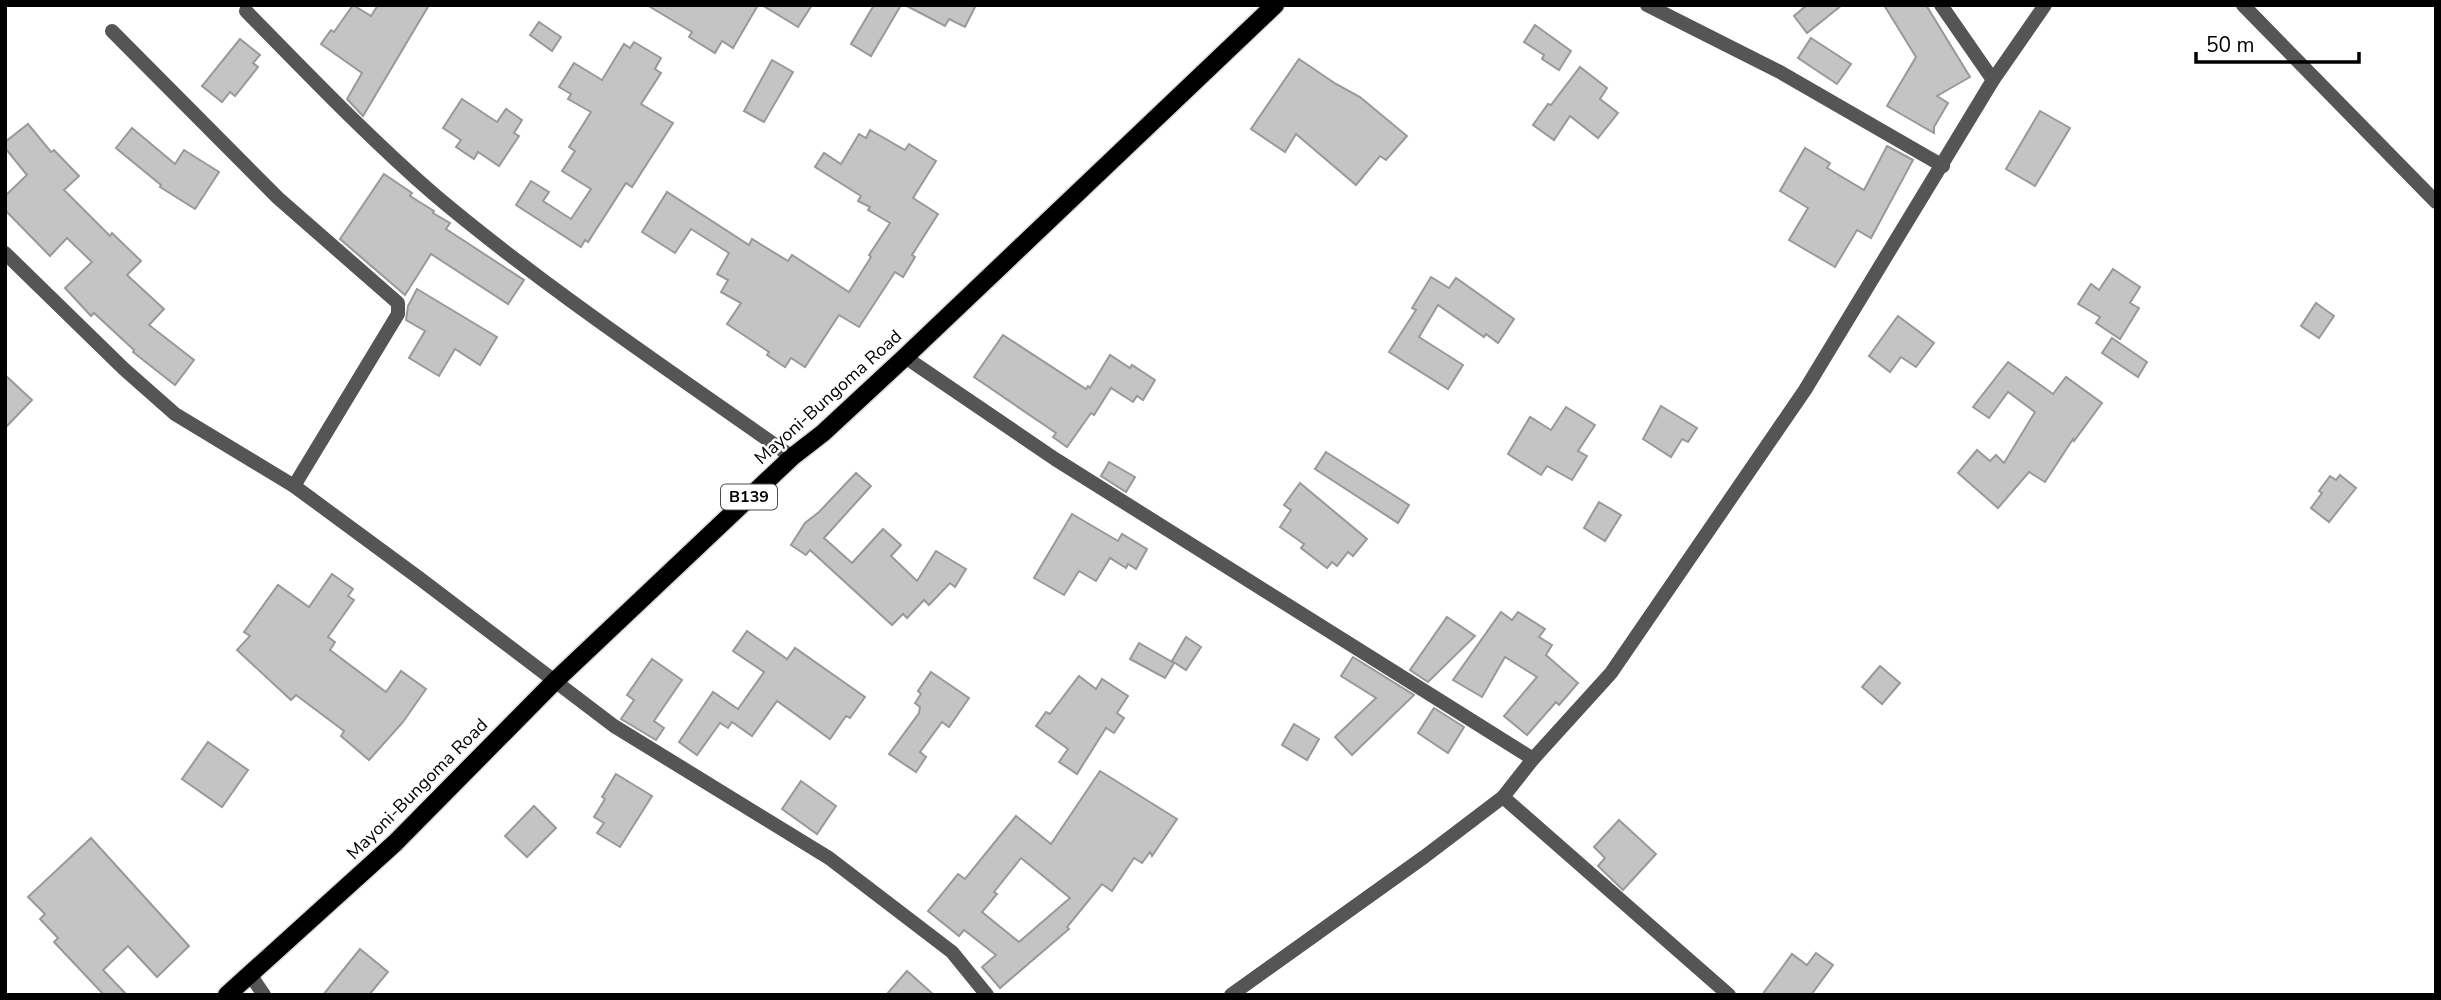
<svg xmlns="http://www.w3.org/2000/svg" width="2441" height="1000" viewBox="0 0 2441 1000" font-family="'Nunito Sans',sans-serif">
  <rect width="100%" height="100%" fill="#fff"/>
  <g fill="#c4c4c4" stroke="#999" stroke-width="2" fill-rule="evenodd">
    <polygon points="353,5 371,16 378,5 429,5 363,116 347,99 362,73 321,44 331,30 334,32"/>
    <polygon points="647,5 758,5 733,48 722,41 715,53 689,37 692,32"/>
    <polygon points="762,5 812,5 798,27"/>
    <polygon points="874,5 901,5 871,56 851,44"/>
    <polygon points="905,5 976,5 965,27 949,19 945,26"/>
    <polygon points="1807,5 1842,5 1807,33 1794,16"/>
    <polygon points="1884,5 1926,5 1970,77 1937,96 1948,103 1934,127 1934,133 1887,106 1916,57"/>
    <polygon points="539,22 561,37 552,51 530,35"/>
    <polygon points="1535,25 1571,51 1559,70 1542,59 1544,55 1524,42"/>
    <polygon points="1811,38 1851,64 1837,84 1798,58"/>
    <polygon points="240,39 260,55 253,63 258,67 235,96 230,92 222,102 202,86"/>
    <polygon points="634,42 661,58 655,69 661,73 641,104 673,123 632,187 626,183 588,242 585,240 581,247 516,205 531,181 549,192 543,201 571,219 591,189 562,171 575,151 569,147 591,112 568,99 571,94 559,87 574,63 602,80 624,44 630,48"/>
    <polygon points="1299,59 1336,84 1360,97 1407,136 1386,160 1380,156 1356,185 1296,134 1285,152 1251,129"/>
    <polygon points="772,60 793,72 764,122 744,111"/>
    <polygon points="1580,67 1607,88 1600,99 1618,113 1598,138 1570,116 1554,140 1533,125 1548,104 1551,105"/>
    <polygon points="462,99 497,122 506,109 522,120 514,133 519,136 499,166 478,152 474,159 456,147 461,140 443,128"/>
    <polygon points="2040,111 2070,128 2035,186 2006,169"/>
    <polygon points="28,124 51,152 54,150 79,176 64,190 110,236 112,233 141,261 127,275 164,309 149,325 194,360 175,385 133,352 134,350 94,313 91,316 65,288 92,262 67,238 50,256 5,210 5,196 27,175 5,148 5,142"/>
    <polygon points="132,128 175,164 184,150 219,172 195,209 160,187 161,185 116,148"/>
    <polygon points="870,130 905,150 909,144 936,161 913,198 938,214 912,255 915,257 903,277 895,272 859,327 839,315 805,367 791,358 785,367 767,355 769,352 727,324 741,303 721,292 728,280 717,274 729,253 691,229 675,253 642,232 667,192 749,245 752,239 788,261 792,255 849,292 871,257 869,255 890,223 868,210 870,207 858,201 861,196 815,167 824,153 841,164 859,134 866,138"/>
    <polygon points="1887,146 1913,160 1871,238 1857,230 1835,267 1789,240 1808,208 1780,191 1805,148 1830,163 1827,168 1864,190"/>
    <polygon points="384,174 412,193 410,196 434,211 433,213 450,223 446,229 524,280 508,304 431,254 405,295 340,239"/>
    <polygon points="2113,269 2140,287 2130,303 2139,308 2120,339 2096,323 2100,317 2078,304 2091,284 2099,290"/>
    <polygon points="1431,277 1449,288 1456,278 1514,319 1498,343 1486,334 1484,337 1438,305 1419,337 1463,365 1448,389 1389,352 1416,310 1412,308"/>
    <polygon points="417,289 497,337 480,365 455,349 439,376 409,358 425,331 406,320 408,306"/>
    <polygon points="2316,303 2334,316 2319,338 2301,326"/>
    <polygon points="1898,316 1934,343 1916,367 1901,357 1890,372 1869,356"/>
    <polygon points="1003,335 1086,389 1088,386 1090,388 1110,355 1130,368 1132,365 1155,380 1143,400 1137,396 1133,402 1111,388 1094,415 1091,413 1067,447 1053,437 1056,433 974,377"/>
    <polygon points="2112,338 2147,362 2138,377 2102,353"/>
    <polygon points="2008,362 2053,394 2066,377 2102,403 2074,441 2073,439 2045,482 2029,472 1998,508 1958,473 1977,450 1990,461 1996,455 2004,463 2035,412 2008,392 1989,418 1973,407"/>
    <polygon points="5,375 32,400 5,428"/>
    <polygon points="1661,406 1697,428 1688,442 1682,439 1671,457 1643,439"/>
    <polygon points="1566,407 1595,425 1578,451 1587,456 1572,480 1547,466 1541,475 1508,454 1530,417 1551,430"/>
    <polygon points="1326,452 1409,505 1398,523 1315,469"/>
    <polygon points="1109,462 1135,477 1126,492 1101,476"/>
    <polygon points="856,473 871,486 824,538 852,563 883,529 901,545 891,556 917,581 936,551 966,569 955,587 950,583 929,605 924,600 907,618 903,614 892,625 810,550 806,555 791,545 805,523 819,512"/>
    <polygon points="2340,475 2356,488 2329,522 2311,508 2322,493 2319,491 2330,476 2336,480"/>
    <polygon points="1300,483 1367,539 1353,556 1348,552 1337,566 1332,562 1327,568 1301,548 1304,544 1280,527 1291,510 1284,505"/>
    <polygon points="1599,502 1621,515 1605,541 1584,528"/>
    <polygon points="1072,514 1118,541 1122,534 1147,549 1136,569 1128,564 1126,568 1110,558 1096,581 1079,571 1064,595 1034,578"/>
    <polygon points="332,574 353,589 348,596 354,600 328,637 335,642 330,650 386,692 401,671 426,689 403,722 369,760 341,736 344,731 296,695 291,700 237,650 250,636 244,632 278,585 309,607"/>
    <polygon points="1501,612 1512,620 1518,612 1545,629 1539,637 1552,645 1546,655 1578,683 1559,705 1556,702 1527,735 1504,716 1537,677 1505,657 1482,697 1453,680"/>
    <polygon points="1447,617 1475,636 1428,682 1410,670"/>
    <polygon points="747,631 787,659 795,648 865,697 850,718 846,716 830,739 777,701 752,736 732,722 728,728 720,723 697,755 679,742 713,692 738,709 764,672 733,651"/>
    <polygon points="1186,637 1201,647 1186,670 1172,661"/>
    <polygon points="1139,643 1174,663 1165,678 1130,659"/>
    <polygon points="1353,657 1414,695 1352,755 1335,737 1376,698 1341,676"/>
    <polygon points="652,659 682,680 654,721 664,728 656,740 621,719 634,700 627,695"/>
    <polygon points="1880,666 1900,683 1882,704 1862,687"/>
    <polygon points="931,672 969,698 949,727 942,722 920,752 926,757 916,772 889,754 919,713 920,707 915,703 921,694 918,691"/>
    <polygon points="1079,676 1096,689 1102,679 1128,696 1117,713 1124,718 1114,733 1106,728 1077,774 1059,762 1068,749 1036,726 1046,712 1050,714"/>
    <polygon points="1434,708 1464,727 1448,753 1418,733"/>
    <polygon points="1294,724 1319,739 1307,760 1282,745"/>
    <polygon points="208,742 248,770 222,807 182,779"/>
    <path d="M1100 771 1177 819 1152 856 1150 852 1142 863 1134 858 1112 891 1102 884 1067 927 1069 929 1000 988 982 967 996 955 964 930 959 936 928 911 958 874 965 879 1016 816 1051 844ZM1021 858 1070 898 1019 942 982 912 997 894 994 892Z"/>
    <polygon points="616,774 652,796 620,847 597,833 604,823 594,817 605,799 602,797"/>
    <polygon points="801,781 836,806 817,834 782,809"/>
    <polygon points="534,806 556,828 527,857 505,836"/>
    <polygon points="1619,820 1656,854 1623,890 1598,866 1605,858 1594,847"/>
    <polygon points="91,838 189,946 157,977 128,946 103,970 127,995 104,995 54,942 58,938 40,919 45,914 28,897"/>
    <polygon points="360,949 388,972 369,995 323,995"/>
    <polygon points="1816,953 1833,965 1811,995 1762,995 1792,954 1807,965"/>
    <polygon points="907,971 934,995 886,995"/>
  </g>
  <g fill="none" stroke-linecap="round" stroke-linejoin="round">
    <defs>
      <polyline id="primary" points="227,995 395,843 555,681 792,457 823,433 905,357 1275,5"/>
    </defs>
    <use href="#primary" stroke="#dbdbdb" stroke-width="21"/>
    <g stroke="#555" stroke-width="14">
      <polyline points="1647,5 1780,72 1943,166"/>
      <polyline points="1941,5 1993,80"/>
      <polyline points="2243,5 2436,202"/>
      <path d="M246 11C308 74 369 138 436 196 548 290 672 372 792 457"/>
      <polyline points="112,31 278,198 398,303 398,314 294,486"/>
      <polyline points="5,253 124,369 175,414 294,486 419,578 614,726 829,858 952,952 987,995"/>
      <polyline points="905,357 1055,459 1533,759"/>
      <polyline points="1503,797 1729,995"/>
      <polyline points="249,973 264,995"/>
      <polyline points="1231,995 1424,857 1503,797 1533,759 1611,673 1805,390 1993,80 2045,5"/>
    </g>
    <use href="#primary" stroke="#000" stroke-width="18"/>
  </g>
  <g text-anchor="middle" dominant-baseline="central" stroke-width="5" stroke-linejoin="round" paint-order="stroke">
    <rect fill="#fff" stroke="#4c4c4c" stroke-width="2" x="721" y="484.5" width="56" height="25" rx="5"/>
    <g font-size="16" font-weight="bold" fill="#000">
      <text x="749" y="497">B139</text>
    </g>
    <g font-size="18" fill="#000" stroke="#fff">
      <text transform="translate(828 397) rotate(-42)">Mayoni-Bungoma Road</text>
      <text transform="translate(417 789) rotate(-45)">Mayoni-Bungoma Road</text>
    </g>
  </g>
  <rect width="2441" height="1000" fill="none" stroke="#000000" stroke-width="14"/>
  <path d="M2196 52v10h163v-10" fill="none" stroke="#000000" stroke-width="3.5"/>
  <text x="2206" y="52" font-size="21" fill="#000000" stroke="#ffffff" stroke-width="5" paint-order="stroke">50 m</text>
</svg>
